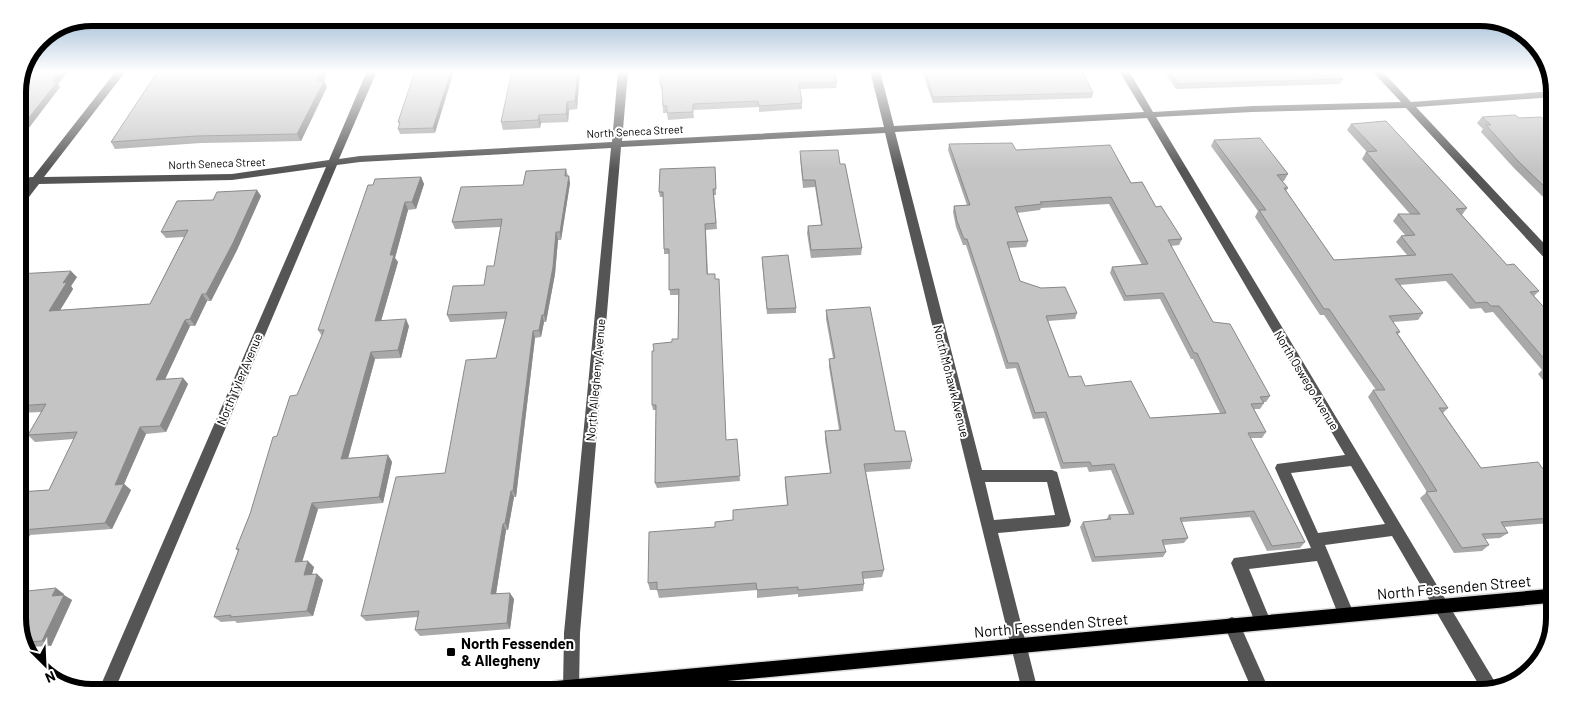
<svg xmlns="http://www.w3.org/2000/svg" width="1572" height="710" viewBox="0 0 1572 710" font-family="Barlow,sans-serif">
  <rect width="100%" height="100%" fill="#fff"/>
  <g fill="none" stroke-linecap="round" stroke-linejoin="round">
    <defs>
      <polygon id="major" points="1549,589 1549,603 643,689 548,689 550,683 556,681"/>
    </defs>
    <use href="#major" stroke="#dbdbdb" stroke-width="3"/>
    <g fill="#555" fill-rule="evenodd">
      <path d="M116 71H126L44 177 232 174 329 160 367 71H377L339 159 360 156 612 142 618 71H628L622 141 884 127 870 71H880L894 126 1144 112 1119 71H1129L1153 112 1252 106 1401 102 1372 71H1382L1411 102 1554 91V97L1416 107 1553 253V264L1549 263 1406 108 1252 112 1156 117 1498 687 1483 692 1392 536 1325 545 1354 614 1352 619 1346 622 1340 619 1317 561 1249 569 1271 622 1269 627 1263 630 1257 627 1231 563 1234 558 1311 548 1275 468 1277 464 1345 455 1147 118 895 132 982 470H1052L1057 472 1071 521 1069 526 1064 527 998 533 1038 691H1022L885 133 621 147 580 633 579 689H563L564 633 611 148 360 162 337 165 116 687H100L326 167 232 180 39 184 22 206 18 207V197L28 184H18V178L33 177ZM1351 466 1385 524 1318 533 1291 473ZM985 482H1047L1055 515 994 520Z"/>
      <polygon points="1232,617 1238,620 1270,692 1253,692 1224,625 1226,620"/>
    </g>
    <use href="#major" fill="#000" fill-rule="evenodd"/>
  </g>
  <g fill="#a9a9a9" fill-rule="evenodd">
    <polygon points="25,71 69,71 58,84 60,87 28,129 19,129 18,131 18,87"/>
    <polygon points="158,71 328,71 324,81 327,87 301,141 201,143 115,149 111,142"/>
    <polygon points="415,71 435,133 400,134 398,129 400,125 398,122"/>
    <polygon points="512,71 580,71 577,109 569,110 568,122 541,123 540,128 503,130 501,122"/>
    <polygon points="916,71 1082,71 1093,93 1092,98 933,103 923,74 917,74"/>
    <polygon points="1164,71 1336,71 1343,79 1340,84 1176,89"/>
    <polygon points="1518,71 1538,71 1520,72"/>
    <polygon points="837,82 836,88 800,89 802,103 802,109 759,112 759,107 693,110 694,118 668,120 667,113 663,113 662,90 661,90 660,84"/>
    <polygon points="1482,117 1519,118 1554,128 1553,207 1513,167 1481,132 1483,129 1477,123"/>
    <polygon points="1351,124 1467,208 1462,215 1507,265 1539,291 1534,296 1552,316 1551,390 1538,374 1542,370 1493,312 1485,313 1481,308 1470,309 1446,281 1400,285 1423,313 1418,320 1393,322 1400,332 1398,334 1448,408 1443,413 1481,468 1546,473 1550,473 1550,523 1504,527 1508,533 1500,538 1485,539 1489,545 1482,551 1454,553 1420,498 1427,492 1368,397 1373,390 1376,390 1324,315 1320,315 1255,217 1258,211 1211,146 1214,140 1288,174 1284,181 1282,181 1288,188 1286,191 1334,260 1407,255 1396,242 1401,236 1405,235 1393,221 1398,214 1410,214 1362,159 1366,152 1367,152 1347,130"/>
    <path d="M949 144 1016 150 1131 183 1156 207 1182 239 1179 245 1171 246 1213 322 1270 396 1266 402H1263L1264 403 1260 409H1254L1266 432 1262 438H1250L1305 542 1300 548 1267 551 1250 517 1182 522 1188 538 1184 543 1164 545 1166 552 1163 557 1092 562 1080 527 1083 522 1106 520 1109 515 1129 514 1111 470 1089 472 1087 467 1061 469 1044 418 1033 419 1016 368 1006 369 966 245H963L956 227 953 212 954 206 967 205 948 150ZM1109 204 1142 265 1112 267 1110 273 1124 301 1160 299 1191 359H1193L1220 413 1150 418 1085 386 1069 377 1048 321 1075 319 1077 313 1020 281 1009 248 1026 247 1028 241 1017 213 1040 210 1041 208Z"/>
    <polygon points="800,151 840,164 862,248 861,255 811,258 807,233 808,226 821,225 815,187 803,188 800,158"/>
    <polygon points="715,167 716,195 714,195 717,229 706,230 708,274 726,440 737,439 740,481 657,488 655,483 656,410 653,410 652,405 654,351 678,339 678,295 670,295 669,254 664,254 664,249 663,197 660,197 659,192"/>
    <polygon points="566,169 570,183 561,240 558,240 555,274 546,322 544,322 541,337 535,338 516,497 514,497 508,530 506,530 496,594 514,599 510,629 420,636 415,630 418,617 366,621 361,616 445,473 496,358 505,319 450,322 447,315 484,285 494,266 501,227 455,229 452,222 523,185"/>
    <polygon points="421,177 424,184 416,209 408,210 395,258 398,262 381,321 409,326 401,358 375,359 348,458 388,455 392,462 383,503 318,509 302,562 314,567 312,574 317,574 323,580 313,616 237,623 235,621 221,622 214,617 238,551 236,549 250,514 277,436 297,395 322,336 318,330"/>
    <polygon points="261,196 237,250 211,301 207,301 195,326 190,326 165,379 183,378 188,384 166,432 146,434 124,484 131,490 112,529 30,535 18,556 18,492 49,490 74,439 35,442 28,435 42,412 18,413 18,274 77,277 71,286 73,289 60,310 150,304 184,237 166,238 161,232 213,200"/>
    <polygon points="762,262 796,308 796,313 767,314"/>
    <polygon points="826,310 912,461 910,469 866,472 884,570 882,577 863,579 864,584 863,591 798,597 798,594 757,598 757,590 659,598 657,590 650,590 648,583 715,527 733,520 787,505 785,485 785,477 830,473 825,440 825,431 839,430 829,367 829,359 833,358 826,319"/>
    <polygon points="64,594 63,595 72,600 51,646 27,647 18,623"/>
    <polygon points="1202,687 1259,692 1198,691"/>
  </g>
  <g fill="#898989">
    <polygon points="61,71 69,71 58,84 60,87 28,129 24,124 52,82"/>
    <polygon points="322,71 328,71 322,85 324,81 327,87 301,141 297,134"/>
    <polygon points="451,71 454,71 435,133 433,128"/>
    <polygon points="578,71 580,71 577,109 575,101"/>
    <polygon points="567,102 569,110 568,122 566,114"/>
    <polygon points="539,115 541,123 540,128 538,120"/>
    <polygon points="569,176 570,183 561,240 560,232"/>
    <polygon points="421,177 424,184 416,209 412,202"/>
    <polygon points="257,190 261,196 237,250 211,301 206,294"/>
    <polygon points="405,202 408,210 395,258 398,262 379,328 375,321 390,255"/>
    <polygon points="556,232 558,240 555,274 546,322 544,315"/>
    <polygon points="71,271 77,277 71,286 73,289 56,317 49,311 63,283"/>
    <polygon points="202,294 207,301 195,326 190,319"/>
    <polygon points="542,315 544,322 541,337 539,330"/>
    <polygon points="406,319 409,326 401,358 398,350"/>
    <polygon points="185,320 190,326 162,386 156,380"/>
    <polygon points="533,331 535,338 516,497 513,491"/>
    <polygon points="371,352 375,359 346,466 341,459"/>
    <polygon points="183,378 188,384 166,432 160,426"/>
    <polygon points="140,427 146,434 124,484 131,490 112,529 105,523 115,485"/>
    <polygon points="388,455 392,462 383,503 379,497"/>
    <polygon points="511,491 514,497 508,530 505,523"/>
    <polygon points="312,503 318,509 300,569 295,562"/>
    <polygon points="503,524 506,530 495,600 491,594"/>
    <polygon points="22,530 30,535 18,556 18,536"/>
    <polygon points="308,561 314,567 310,581 304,575"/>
    <polygon points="317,574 323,580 313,616 307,611"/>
    <polygon points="56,588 64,594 60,602 52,596"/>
    <polygon points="510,593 514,599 510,629 507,623"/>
    <polygon points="64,595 72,600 51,646 42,641"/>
  </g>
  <g fill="#c4c4c4" stroke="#898989" fill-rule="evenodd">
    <polygon points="25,71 61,71 52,82 57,82 24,124 18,124 18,87"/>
    <polygon points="158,71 322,71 318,81 324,81 297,134 196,136 111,142"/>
    <polygon points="415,71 451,71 433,128 398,129 400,122 398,122"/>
    <polygon points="512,71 578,71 575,101 567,102 566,114 539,115 538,120 501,122"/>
    <polygon points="660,71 833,71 837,82 799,83 802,103 759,106 758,101 693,104 693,112 667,113 667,106 663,106 662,84 660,84"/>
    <polygon points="925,71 1082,71 1093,93 933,97"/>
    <polygon points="1170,71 1336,71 1343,79 1178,84"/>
    <polygon points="1515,115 1519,118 1541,117 1554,128 1553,195 1518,161 1486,125 1491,125 1482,117"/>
    <polygon points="1386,121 1467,208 1456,209 1507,265 1514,264 1539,291 1530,292 1552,316 1551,375 1545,368 1551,367 1499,306 1491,306 1487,302 1476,303 1452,274 1395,279 1423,313 1389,316 1400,332 1396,332 1448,408 1439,408 1481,468 1538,462 1546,473 1550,473 1550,518 1501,522 1508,533 1482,534 1489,545 1462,548 1426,492 1437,491 1373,390 1385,390 1329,309 1324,309 1259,210 1266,210 1214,140 1260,138 1288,174 1277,175 1288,188 1284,188 1334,260 1416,255 1401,236 1415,235 1398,214 1420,214 1366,152 1377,151 1351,124"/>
    <path d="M1012 143 1016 150 1110 145 1131 183 1142 182 1156 207 1161 206 1182 239 1168 240 1213 322 1230 324 1270 396 1260 397 1264 403 1251 404 1266 432 1248 433 1305 542 1272 546 1254 511 1180 518 1188 538 1162 540 1166 552 1095 557 1083 522 1111 519 1109 515 1134 514 1114 464 1092 466 1090 462 1063 463 1046 412 1035 413 1018 363H1008L967 239H964L957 221 954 206 970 205 949 144ZM1111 197 1148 264 1112 267 1126 296 1163 293 1194 353H1197L1226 413 1150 418 1131 381 1085 386 1081 376 1069 377 1046 316 1077 313 1065 287 1041 288 1020 281 1007 242 1028 241 1015 207 1042 204 1040 202Z"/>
    <polygon points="838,150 840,164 845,164 862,248 811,250 808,226 822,225 815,180 803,180 800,151"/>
    <polygon points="715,167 716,189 713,189 716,223 705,224 707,274 715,274 715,279 719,279 726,440 737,439 740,476 655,483 656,405 652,405 652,351 654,351 653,344 672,342 672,339 678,339 679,289 669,290 669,249 664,249 663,192 659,192 660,169"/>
    <polygon points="566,169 565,176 569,176 560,232 556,232 553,267 544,315 542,315 539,330 533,331 513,491 511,491 505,523 503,524 491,594 510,593 507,623 415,630 419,611 361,616 396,477 445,473 466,360 496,358 507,312 447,315 453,286 484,285 487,266 494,266 502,219 452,222 461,187 523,185 526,171"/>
    <polygon points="421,177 412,202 405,202 390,255 394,255 375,321 406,319 398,350 371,352 341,459 388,455 379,497 312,503 295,562 308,561 304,575 317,574 307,611 230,617 231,615 214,617 239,549 236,549 250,514 273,437 277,436 290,396 297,395 324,330 318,330 368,185 373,185 375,179"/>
    <polygon points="257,190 233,243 206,294 202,294 190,319 185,320 156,380 183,378 160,426 140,427 115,485 124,484 105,523 22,530 18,536 18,492 49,490 77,432 28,435 46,404 18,406 18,274 71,271 63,283 67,282 49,311 150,304 188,230 161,232 177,201 213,200 217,192"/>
    <polygon points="788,255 796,308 767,309 762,257"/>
    <polygon points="870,307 895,431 905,431 912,461 864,464 884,570 862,572 864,584 798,590 798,587 757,590 756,583 657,590 657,582 648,583 649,532 715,527 715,522 733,520 733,510 788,505 785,477 831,473 825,431 841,430 829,359 835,358 826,310"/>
    <polygon points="56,588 52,596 64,595 42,641 25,642 18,623 18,592"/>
    <polygon points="1255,682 1259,692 1204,691 1202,687"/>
    <polygon points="1353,688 1355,692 1310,692"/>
  </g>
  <linearGradient id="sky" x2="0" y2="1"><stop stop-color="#8cadcc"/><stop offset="0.42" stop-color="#fff"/><stop offset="1" stop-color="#fff" stop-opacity="0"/></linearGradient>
  <rect width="1572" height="170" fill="url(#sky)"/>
  <rect fill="#000" stroke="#fff" stroke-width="2" x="446" y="647" width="10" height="10" rx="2.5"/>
  <g text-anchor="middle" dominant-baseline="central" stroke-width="4" stroke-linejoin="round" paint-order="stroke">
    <g font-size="11" fill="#000" stroke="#fff">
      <text transform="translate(635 131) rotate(-3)">North Seneca Street</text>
      <text transform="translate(217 163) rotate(-2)">North Seneca Street</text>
    </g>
    <g font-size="12" fill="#000" stroke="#fff">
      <text transform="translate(239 379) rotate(-67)">North Tyler Avenue</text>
      <text transform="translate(595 380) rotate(-85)">North Allegheny Avenue</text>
      <text transform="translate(1307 380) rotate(59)">North Oswego Avenue</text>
      <text transform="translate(952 381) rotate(76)">North Mohawk Avenue</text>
    </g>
    <g font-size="15" fill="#000" stroke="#fff">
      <text transform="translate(1454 587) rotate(-5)">North Fessenden Street</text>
      <text transform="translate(1051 625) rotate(-5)">North Fessenden Street</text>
    </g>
    <g font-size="15" font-weight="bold" fill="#000" stroke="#fff" text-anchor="start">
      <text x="461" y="643">North Fessenden<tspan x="461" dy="17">&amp; Allegheny</tspan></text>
    </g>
  </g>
  <path d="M0 0H1572V710H0ZM92 26H1480A66 66 0 0 1 1546 92V618A66 66 0 0 1 1480 684H92A66 66 0 0 1 26 618V92A66 66 0 0 1 92 26Z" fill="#fff" fill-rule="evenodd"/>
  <path fill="none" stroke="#000" stroke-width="6" d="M92 26H1480A66 66 0 0 1 1546 92V618A66 66 0 0 1 1480 684H92A66 66 0 0 1 26 618V92A66 66 0 0 1 92 26Z"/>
  <g transform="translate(45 665) rotate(156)" stroke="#ffffff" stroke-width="4" paint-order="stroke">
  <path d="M0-4L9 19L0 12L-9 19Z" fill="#000000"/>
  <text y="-8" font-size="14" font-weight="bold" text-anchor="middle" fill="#000000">N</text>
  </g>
</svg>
